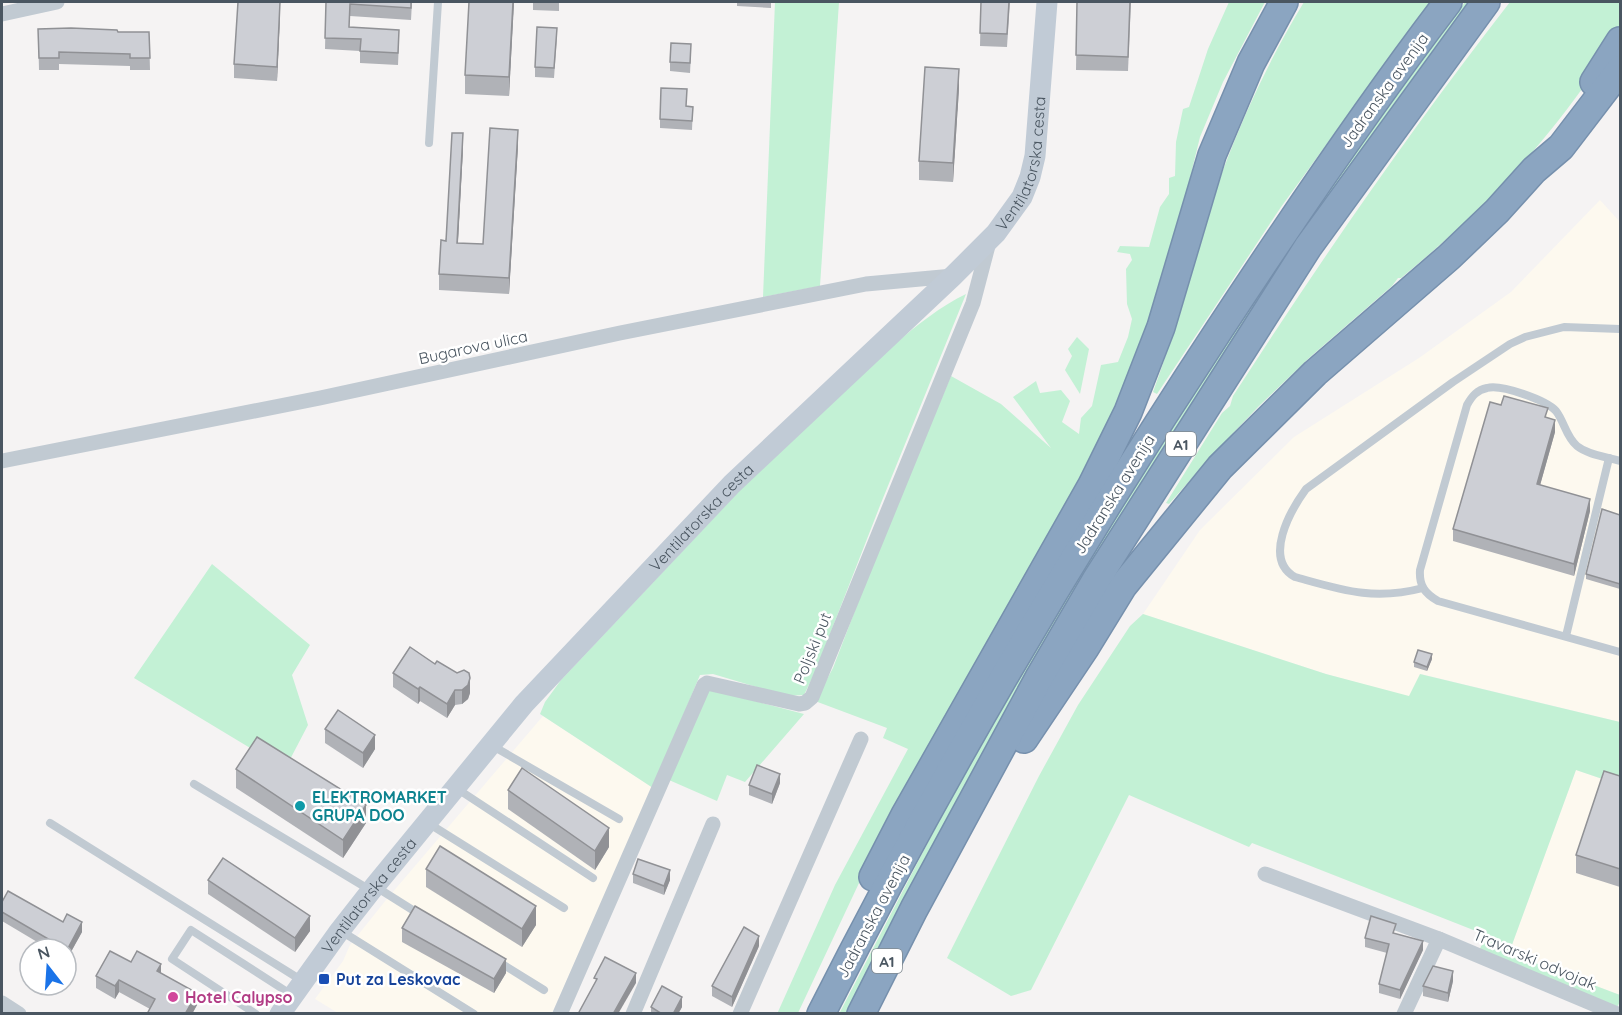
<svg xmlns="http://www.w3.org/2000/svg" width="1622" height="1015" viewBox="0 0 1622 1015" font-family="Quicksand,sans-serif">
  <rect width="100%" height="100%" fill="#f5f3f3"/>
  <g fill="#fdf9ef">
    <polygon points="1600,200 1620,222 1620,722 1421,674 1410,697 1326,674 1143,614 1200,530 1294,437 1419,358 1511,292"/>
    <polygon points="543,716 653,788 552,1013 338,1013 315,999 343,961 350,945 386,900"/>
    <polygon points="1576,770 1620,785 1620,995 1509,953"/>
  </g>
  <g fill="#c3f1d5">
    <polygon points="775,2 839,2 820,286 763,297"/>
    <polygon points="1229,2 1265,2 1223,82 1200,137 1159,305 1123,403 867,866 798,1013 777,1014 835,885 908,749 883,738 887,728 815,701 833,668 885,532 951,376 1001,404 1051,448 1013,397 1036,381 1040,393 1061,390 1070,401 1062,422 1079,434 1081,418 1092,406 1101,365 1118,362 1128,337 1132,319 1127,304 1126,269 1132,260 1130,254 1117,252 1120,246 1149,247 1160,207 1169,194 1169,178 1175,176 1176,142 1183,109 1189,107 1208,49"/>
    <path d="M1304 2H1430L1281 207 1157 394 1153 392C1180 319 1197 243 1223 170 1245 111 1272 55 1304 2Z"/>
    <polygon points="1465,2 1473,2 915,880 847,1013 839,1014 963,775 1082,567 1240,318 1372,126"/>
    <path d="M1510 2H1620C1620 9 1622 17 1620 24 1618 37 1598 64 1591 76 1537 155 1474 218 1401 278H1398L1392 286 1309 358 1259 406 1215 452 1169 504 1166 503 1222 413 1230 406 1233 396C1320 261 1412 128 1510 2Z"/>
    <path d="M966 294 881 503 816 670 804 695 786 696 713 674 700 675 653 788 540 714 545 702 561 680 742 488 895 344C917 325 941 306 966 294Z"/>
    <polygon points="1077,337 1089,349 1080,394 1065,370 1072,356 1068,349"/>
    <polygon points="212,564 310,645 292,675 308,725 285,769 134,678"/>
    <polygon points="1143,614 1326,674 1409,696 1420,674 1620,722 1620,785 1576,770 1509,953 1620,995 1620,1001 1617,1008 1479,951 1486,935 1252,843 1249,847 1129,795 1031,990 1011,996 947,958 1039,776 1078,705 1130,626"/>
    <polygon points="707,690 713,690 804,714 745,782 727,775 717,801 669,780"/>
  </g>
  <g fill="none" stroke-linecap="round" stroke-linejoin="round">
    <defs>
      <g id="motorway">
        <polyline points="1594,82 1620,41"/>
        <polyline points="1024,739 1085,648 1123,586 1220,467 1315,373 1449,257 1497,211 1534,170 1561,147 1620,70"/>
        <polyline points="873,877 905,815 1092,485 1128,412 1161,327 1212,155 1251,63 1284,2"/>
        <path d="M821 1014C940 779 1074 550 1219 330 1292 219 1367 108 1448 2"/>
        <polyline points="861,1014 914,909 1040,676 1096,580 1308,247 1486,2"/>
      </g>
    </defs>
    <use href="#motorway" stroke="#7690ad" stroke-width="30"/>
    <g stroke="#c1cad2" stroke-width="8">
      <polyline points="429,143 438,2"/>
      <path d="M1620 461C1607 457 1588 455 1577 446 1566 437 1564 421 1556 411 1546 400 1501 384 1487 388 1477 390 1472 396 1467 405L1420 570C1419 585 1424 593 1438 601L1620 652"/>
      <path d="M1423 588C1373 601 1342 590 1295 577 1263 559 1290 511 1306 489L1453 382 1510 344 1525 337 1564 327 1620 329"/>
      <polyline points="1566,636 1609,458"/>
      <polyline points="491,745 619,819"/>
      <polyline points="194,784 370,890"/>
      <polyline points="456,788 593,878"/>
      <polyline points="50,823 301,980"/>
      <polyline points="428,823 564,908"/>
      <polyline points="376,887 419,914"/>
      <polyline points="341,931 474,1014"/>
      <polyline points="499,962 544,990"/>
      <polyline points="256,1014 172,959 191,930 292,995"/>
    </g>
    <g stroke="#c1cad2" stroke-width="15">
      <polyline points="2,14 57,2"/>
      <polyline points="2,461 320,398 620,333 866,284 953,276"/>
      <polyline points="1265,874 1439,939 1617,1014"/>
      <polyline points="2,1003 19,1014"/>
      <polyline points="560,1014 704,685 707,683 799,704 805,703 812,697 973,303 989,242"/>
      <polyline points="633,1014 713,824"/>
      <polyline points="740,1014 861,739"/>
      <polyline points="1404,1014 1439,939"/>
    </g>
    <path stroke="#c1cbd6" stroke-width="21" id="s1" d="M280 1014 338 933 374 887 524 704 732 484 953 276 996 233 1022 197 1030 177 1035 156 1047 2"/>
    <use href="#motorway" stroke="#8ba5c1" stroke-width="27"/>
  </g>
  <g fill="#b0b2b7">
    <polygon points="326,2 412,2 411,20 350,16 349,27 399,41 398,65 360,63 360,51 325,49"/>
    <polygon points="514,2 509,96 465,94 465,75"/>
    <polygon points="533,2 559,2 559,11 533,10"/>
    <polygon points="737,2 771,2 771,8 737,6"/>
    <polygon points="981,2 1010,2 1007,47 980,46"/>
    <polygon points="1077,2 1131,2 1128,71 1076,70"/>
    <polygon points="280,15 277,81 234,78 234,64"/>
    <polygon points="38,29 118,32 149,32 150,70 130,70 130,66 59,64 59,70 39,70"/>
    <polygon points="557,37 554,78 535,77 535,67"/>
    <polygon points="691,54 690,73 670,71 670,62"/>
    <polygon points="959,88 953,182 919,180 919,161"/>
    <polygon points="686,106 693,107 692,130 660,128 660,119"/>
    <polygon points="518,146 509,294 439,290 439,274 463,149 458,243 483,244"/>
    <polygon points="1548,418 1555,432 1540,485 1590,511 1574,576 1453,541 1453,529"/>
    <polygon points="1620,515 1620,589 1586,579 1586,574"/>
    <polygon points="410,647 470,693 468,699 462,704 455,705 447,718 420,701 418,704 393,687 393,673"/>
    <polygon points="1432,659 1427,671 1414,667 1414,662"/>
    <polygon points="325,729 375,749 363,768 325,743"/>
    <polygon points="236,769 366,823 343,858 236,788"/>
    <polygon points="1620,776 1620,887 1576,873 1576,855"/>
    <polygon points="780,783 772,804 749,795 749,785"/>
    <polygon points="508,790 609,847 595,870 508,809"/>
    <polygon points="426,869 536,925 522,947 426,887"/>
    <polygon points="633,874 670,880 664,895 633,883"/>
    <polygon points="208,880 310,931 295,952 208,894"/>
    <polygon points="2,902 82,932 67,959 66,949 49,949 2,921"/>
    <polygon points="402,928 506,973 494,993 402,942"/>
    <polygon points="1396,934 1423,950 1400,999 1379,993 1379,984 1387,953 1365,947 1365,938"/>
    <polygon points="759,946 732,1007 712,996 712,986"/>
    <polygon points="131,962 161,973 197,1005 192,1014 147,1014 150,1009 119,992 115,999 96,988 96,976"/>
    <polygon points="1453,981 1448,1002 1423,996 1423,986"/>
    <polygon points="651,1007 682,1007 678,1014 651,1014"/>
  </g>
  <g fill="#909195">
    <polygon points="280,2 280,15 277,81 277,67"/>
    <polygon points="513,2 514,2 509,96 509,77"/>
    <polygon points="959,69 959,88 953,182 953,163"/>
    <polygon points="518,130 518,146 509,294 509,278"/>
    <polygon points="463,133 463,149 457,259 457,243"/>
    <polygon points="1555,420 1555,432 1537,496 1537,484"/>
    <polygon points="1590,499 1590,511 1574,576 1574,564"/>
    <polygon points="1432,654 1432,659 1427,671 1427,667"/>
    <polygon points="470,678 470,693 468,699 462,704 462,690"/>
    <polygon points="420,687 420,701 418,704 418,689"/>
    <polygon points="455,690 455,705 447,718 447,704"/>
    <polygon points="375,735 375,749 363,768 363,753"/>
    <polygon points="780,774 780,783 772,804 772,794"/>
    <polygon points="366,805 366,823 343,858 343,840"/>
    <polygon points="609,828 609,847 595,870 595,851"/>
    <polygon points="670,870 670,880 664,895 664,886"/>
    <polygon points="536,906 536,925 522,947 522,929"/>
    <polygon points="310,916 310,931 295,952 295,938"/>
    <polygon points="82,922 82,932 67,959 67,950"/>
    <polygon points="759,936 759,946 732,1007 732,997"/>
    <polygon points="1423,941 1423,950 1400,999 1400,990"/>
    <polygon points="506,959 506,973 494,993 494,979"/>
    <polygon points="161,964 161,976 157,971"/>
    <polygon points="1453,971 1453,981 1448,1002 1448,993"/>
    <polygon points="636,973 636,983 618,1014 613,1014"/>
    <polygon points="119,980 119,992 115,999 115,986"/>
    <polygon points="197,993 197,1005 192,1014 185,1014"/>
    <polygon points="682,997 682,1007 678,1014 673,1014"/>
  </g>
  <g fill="#cdcfd5" stroke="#909195" stroke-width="1.5">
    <polygon points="238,2 280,2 277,67 234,64"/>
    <polygon points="326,2 411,2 411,8 350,4 349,27 399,30 398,53 360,51 361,39 325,38"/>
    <polygon points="469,2 513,2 509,77 465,75"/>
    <polygon points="981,2 1009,2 1007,34 980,33"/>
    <polygon points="1077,2 1130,2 1128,57 1076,55"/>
    <polygon points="537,27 557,28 554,68 535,67"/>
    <polygon points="71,28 117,30 118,32 149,32 150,58 130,58 130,54 59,52 59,58 39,58 38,29"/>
    <polygon points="671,43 691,44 690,63 670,62"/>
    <polygon points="925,67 959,69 953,163 919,161"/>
    <polygon points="661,88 687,89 686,106 693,107 692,121 660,119"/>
    <polygon points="490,128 518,130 509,278 439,274 441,240 446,241 452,133 463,133 457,243 483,244"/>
    <polygon points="1504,396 1548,408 1545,417 1555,420 1537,484 1590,499 1574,564 1453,529 1490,402 1501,405"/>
    <polygon points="1602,509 1620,515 1620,584 1586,574"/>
    <polygon points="410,647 435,664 437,661 457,673 464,670 469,673 470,678 468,685 462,690 455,690 447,704 420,687 418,689 393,673"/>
    <polygon points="1418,650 1432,654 1427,667 1414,662"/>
    <polygon points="338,710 375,735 363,753 325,729"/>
    <polygon points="257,737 366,805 343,840 236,769"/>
    <polygon points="757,765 780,774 772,794 749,785"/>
    <polygon points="522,768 609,828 595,851 508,790"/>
    <polygon points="1604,771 1620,776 1620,869 1576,855"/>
    <polygon points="440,846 536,906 522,929 426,869"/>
    <polygon points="223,858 310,916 295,938 208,880"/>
    <polygon points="638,859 670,870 664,886 633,874"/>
    <polygon points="8,891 63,922 67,914 82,922 67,950 2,912 2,902"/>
    <polygon points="415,906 506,959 494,979 402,928"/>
    <polygon points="1371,916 1396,924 1393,933 1423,941 1400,990 1379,984 1389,944 1365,938"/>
    <polygon points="744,927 759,936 732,997 712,986"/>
    <polygon points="110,951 131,962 137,951 161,964 157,971 197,993 185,1014 147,1014 155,999 119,980 115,986 96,976"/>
    <polygon points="605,957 636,973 613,1014 578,1014 597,979 594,978"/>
    <polygon points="1433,966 1453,971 1448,993 1423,986"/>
    <polygon points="662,986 682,997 673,1014 662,1014 651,1007"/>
  </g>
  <circle fill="#0f9aa8" stroke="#fff" stroke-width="2" cx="300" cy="806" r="6"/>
  <rect fill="#1a4fb4" stroke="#fff" stroke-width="2" x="318" y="973" width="12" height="12" rx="3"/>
  <circle fill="#d1479c" stroke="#fff" stroke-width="2" cx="173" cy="997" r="6"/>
  <g text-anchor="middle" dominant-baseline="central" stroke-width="5" stroke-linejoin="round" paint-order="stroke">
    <g fill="#fff" stroke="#808990" stroke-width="1.5">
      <rect x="1166" y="432" width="30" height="24" rx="4.5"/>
      <rect x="872" y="949" width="30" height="24" rx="4.5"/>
    </g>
    <g font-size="15" font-weight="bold" fill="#4a5661">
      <text x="1181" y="444">A1</text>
      <text x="887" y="961">A1</text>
    </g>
    <g font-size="16" fill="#4a5661" stroke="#fff">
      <text transform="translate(1384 90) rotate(-54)">Jadranska avenija</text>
      <text stroke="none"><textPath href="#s1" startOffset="1138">Ventilatorska cesta</textPath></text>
      <text transform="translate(473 347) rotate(-12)">Bugarova ulica</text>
      <text transform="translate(1114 494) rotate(-58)">Jadranska avenija</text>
      <text stroke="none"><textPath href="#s1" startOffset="652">Ventilatorska cesta</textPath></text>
      <text transform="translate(812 648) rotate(-68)">Poljski put</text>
      <text stroke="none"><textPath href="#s1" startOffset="148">Ventilatorska cesta</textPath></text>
      <text transform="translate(873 916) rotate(-62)">Jadranska avenija</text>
      <text transform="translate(1535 959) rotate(23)">Travarski odvojak</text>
    </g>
    <g font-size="16" font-weight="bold" fill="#0d838f" stroke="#fff" text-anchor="start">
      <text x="312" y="797">ELEKTROMARKET<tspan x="312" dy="18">GRUPA DOO</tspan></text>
    </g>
    <g font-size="16" font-weight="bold" fill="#164399" stroke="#fff" text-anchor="start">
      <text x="336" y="979">Put za Leskovac</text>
    </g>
    <g font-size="16" font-weight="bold" fill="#b23c85" stroke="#fff" text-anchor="start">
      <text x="185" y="997">Hotel Calypso</text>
    </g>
  </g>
  <rect width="1622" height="1015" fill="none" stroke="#4a5661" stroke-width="6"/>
  <g transform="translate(48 967) rotate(343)"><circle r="28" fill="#ffffff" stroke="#b7bbc0" stroke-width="1.5"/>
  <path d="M0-4.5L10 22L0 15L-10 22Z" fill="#1a73e8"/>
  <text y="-9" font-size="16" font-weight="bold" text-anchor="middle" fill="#4a5661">N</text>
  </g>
</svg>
